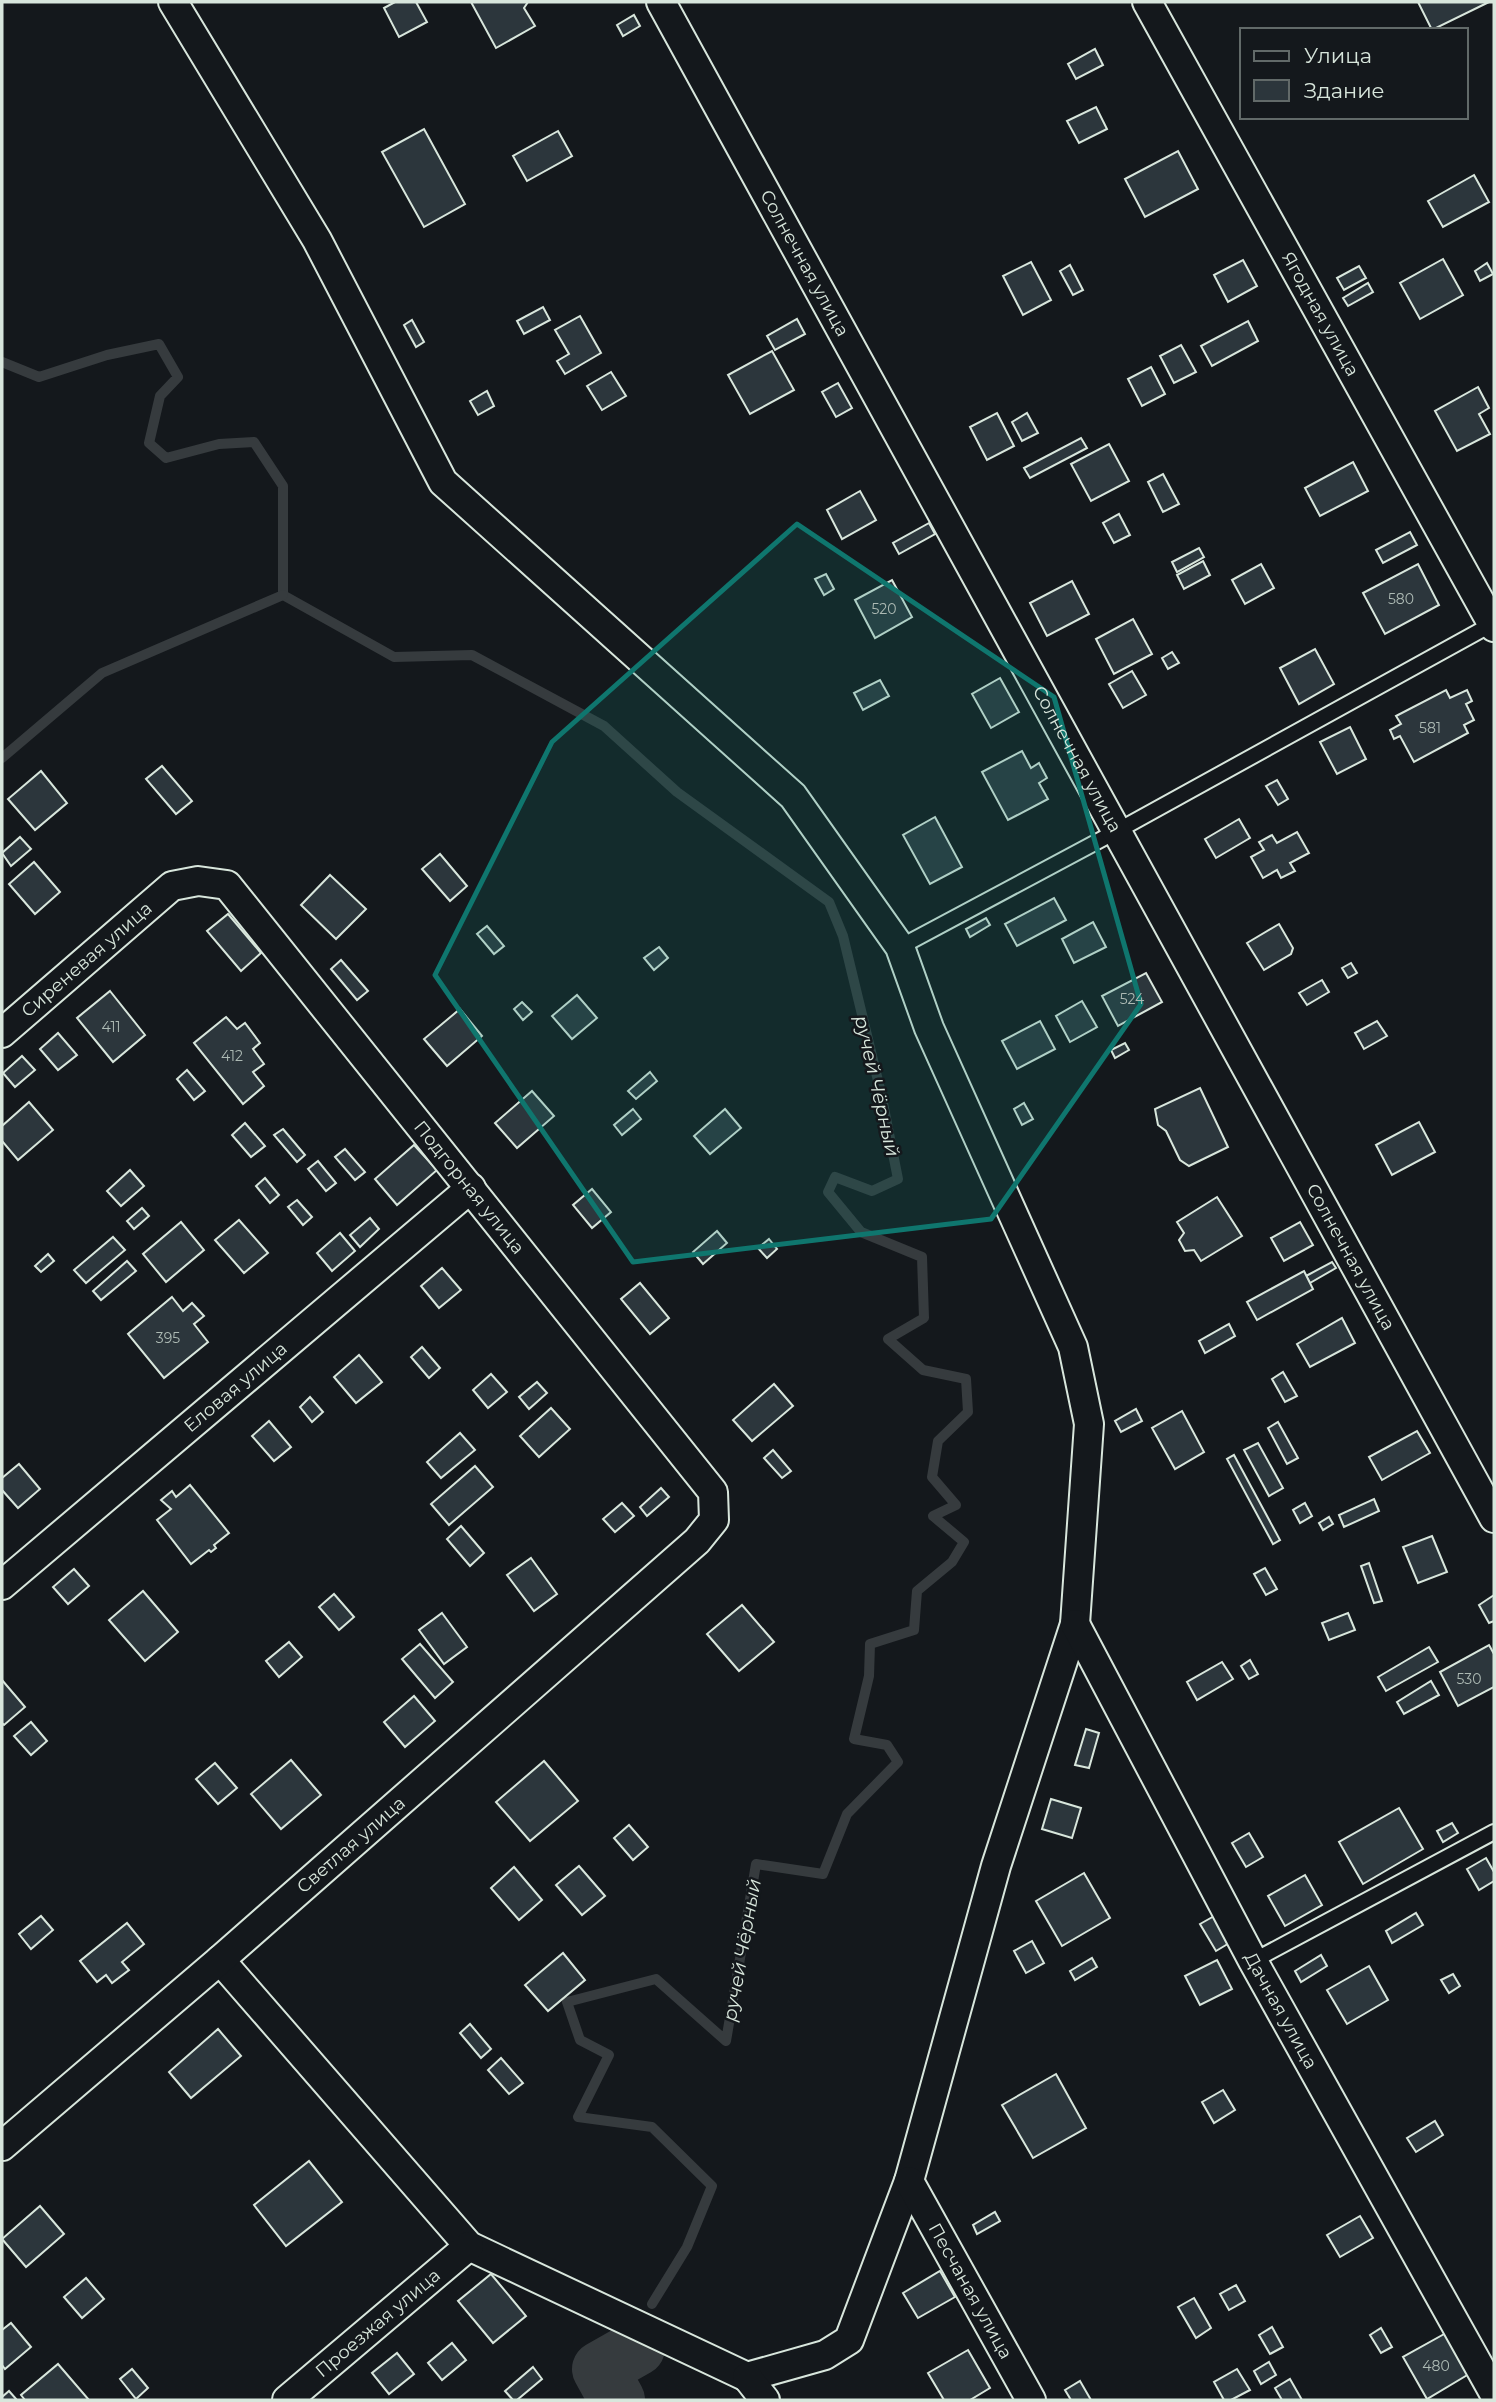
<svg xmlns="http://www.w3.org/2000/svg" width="1496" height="2402" viewBox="0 0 1496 2402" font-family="Montserrat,sans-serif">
  <rect width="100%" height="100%" fill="#14181c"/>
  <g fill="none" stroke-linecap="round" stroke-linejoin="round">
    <g stroke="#363b3e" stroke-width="10">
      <polyline points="2,362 39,377 107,355 159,344 178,377 160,396 149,443 166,458 219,444 254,442 283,486 283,595 394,657 472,655 604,726 677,792 829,902 843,936 881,1093 898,1179 872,1191 835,1177 828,1192 861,1232 922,1257 924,1318 888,1339 923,1370 966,1379 968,1412 938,1441 932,1477 956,1505 933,1516 964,1542 952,1562 917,1591 914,1630 870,1644 869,1676 854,1739 887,1745 898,1762 847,1814 823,1874 756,1864 726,2041 656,1979 567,2002 580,2040 609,2055 578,2117 652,2127 712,2186 687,2247 652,2304"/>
      <polyline points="2,758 102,673 283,595"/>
    </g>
    <polyline stroke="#363b3e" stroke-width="56" points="617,2400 600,2369 637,2348"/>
  </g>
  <g fill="#2c363c" stroke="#d8e6dc" stroke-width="2">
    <polygon points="395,2 416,2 427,22 399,37 384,8"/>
    <polygon points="471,2 528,2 524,8 535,26 496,48"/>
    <polygon points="1418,2 1489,2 1432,30"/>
    <polygon points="634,15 640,26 623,36 617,25"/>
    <polygon points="1095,49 1103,65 1076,79 1068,64"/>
    <polygon points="1096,107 1107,129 1079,143 1067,121"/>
    <polygon points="424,129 465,204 424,227 382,152"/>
    <polygon points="558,131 572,156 527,181 513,156"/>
    <polygon points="1178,151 1198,189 1145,217 1125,179"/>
    <polygon points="1474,175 1489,202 1443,227 1428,201"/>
    <polygon points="1443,259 1463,295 1420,319 1400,283"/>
    <polygon points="1243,260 1257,286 1228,302 1214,275"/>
    <polygon points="1031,262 1051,300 1023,315 1003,276"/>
    <polygon points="1487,263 1493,274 1480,281 1475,271"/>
    <polygon points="1070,265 1083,290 1073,295 1060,271"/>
    <polygon points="1359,266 1366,278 1344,290 1337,278"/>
    <polygon points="1368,283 1373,292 1348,306 1343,298"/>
    <polygon points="543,307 550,320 524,334 517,321"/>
    <polygon points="580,316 601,353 565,374 557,361 569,354 555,330"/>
    <polygon points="797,319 805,334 775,350 767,336"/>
    <polygon points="412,320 424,342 416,347 404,325"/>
    <polygon points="1248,321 1258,341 1212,366 1201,346"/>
    <polygon points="1181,345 1196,372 1174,383 1160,356"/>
    <polygon points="772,351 794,390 750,414 728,375"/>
    <polygon points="1151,367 1165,394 1142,406 1128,379"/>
    <polygon points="611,372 626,396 602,410 587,386"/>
    <polygon points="838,383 852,408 836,417 822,392"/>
    <polygon points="1478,387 1489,408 1479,414 1490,434 1457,451 1435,411"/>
    <polygon points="487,391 494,406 478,415 470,401"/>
    <polygon points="997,413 1014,446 987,460 970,427"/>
    <polygon points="1027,413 1038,433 1022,441 1012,422"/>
    <polygon points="1081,438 1087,448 1030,478 1024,468"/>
    <polygon points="1109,444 1129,481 1091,501 1071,464"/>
    <polygon points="1353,462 1368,491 1320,516 1305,488"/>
    <polygon points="1163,474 1179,504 1163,512 1148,482"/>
    <polygon points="860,491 876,520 842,539 827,510"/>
    <polygon points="1119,514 1130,535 1114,543 1103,523"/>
    <polygon points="929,523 935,534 899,554 893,543"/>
    <polygon points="1410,532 1417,545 1383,563 1376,550"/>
    <polygon points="1199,548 1204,557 1177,572 1172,562"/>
    <polygon points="1203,561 1210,575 1184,589 1177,575"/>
    <polygon points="1261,564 1274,588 1245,604 1232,580"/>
    <polygon points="1418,564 1439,605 1385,634 1363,593"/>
    <polygon points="826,574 834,589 824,595 815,579"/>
    <polygon points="892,580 912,617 875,638 855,600"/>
    <polygon points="1072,581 1089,614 1047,636 1030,603"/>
    <polygon points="1133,619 1152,654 1114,674 1096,639"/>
    <polygon points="1315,649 1334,684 1299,704 1280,668"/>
    <polygon points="1172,652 1179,663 1168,669 1162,658"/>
    <polygon points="1132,671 1146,695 1123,708 1109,684"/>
    <polygon points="1000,678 1019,712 991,728 972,694"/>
    <polygon points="880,680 889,696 863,710 854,693"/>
    <polygon points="1446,690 1450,698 1467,690 1472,701 1466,704 1474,720 1464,725 1468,733 1414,762 1400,736 1394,739 1390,730 1401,724 1396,716"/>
    <polygon points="1350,727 1366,759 1337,774 1320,742"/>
    <polygon points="1022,751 1031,768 1039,763 1047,778 1039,783 1048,799 1008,820 982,772"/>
    <polygon points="162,766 192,801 176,814 146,779"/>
    <polygon points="41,771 67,803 35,830 8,799"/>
    <polygon points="1277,780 1288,799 1278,805 1266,786"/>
    <polygon points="935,817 962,867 930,884 903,835"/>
    <polygon points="1239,819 1250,838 1216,858 1205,839"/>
    <polygon points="1297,832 1309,853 1290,863 1295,871 1281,878 1277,870 1263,878 1251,857 1264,850 1259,842 1272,835 1277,843"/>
    <polygon points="20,837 31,849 11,866 2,853"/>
    <polygon points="440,854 467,886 450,901 422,869"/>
    <polygon points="34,862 60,892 35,914 9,884"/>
    <polygon points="330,875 366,909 336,939 301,905"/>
    <polygon points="1054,898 1066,920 1017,946 1005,924"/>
    <polygon points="228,914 261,953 241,971 207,931"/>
    <polygon points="986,918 990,925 970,937 966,929"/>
    <polygon points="1093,922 1106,947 1074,963 1062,939"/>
    <polygon points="1279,924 1293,948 1291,954 1264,970 1247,943"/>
    <polygon points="487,926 504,946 494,954 477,934"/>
    <polygon points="659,947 668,958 654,970 644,958"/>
    <polygon points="341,960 368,991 357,1000 331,969"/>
    <polygon points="1351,963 1357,973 1348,978 1342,968"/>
    <polygon points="1146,973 1162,1002 1118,1026 1102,996"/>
    <polygon points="1322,980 1329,992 1307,1005 1299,993"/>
    <polygon points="110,991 145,1035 113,1062 77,1018"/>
    <polygon points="577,995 597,1018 572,1039 552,1016"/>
    <polygon points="1082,1001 1097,1027 1070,1042 1056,1016"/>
    <polygon points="522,1002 532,1012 523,1020 514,1009"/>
    <polygon points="460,1009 482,1036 447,1066 424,1039"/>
    <polygon points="226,1017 237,1029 245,1023 260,1043 253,1049 264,1064 253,1072 264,1086 243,1104 194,1043"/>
    <polygon points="1040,1021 1055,1049 1017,1069 1002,1041"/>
    <polygon points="1377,1021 1387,1036 1364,1049 1355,1033"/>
    <polygon points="58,1033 77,1055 58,1070 40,1049"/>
    <polygon points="1125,1043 1129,1050 1115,1058 1111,1050"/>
    <polygon points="22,1056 35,1070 15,1087 3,1073"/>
    <polygon points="187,1070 205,1091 194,1100 177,1079"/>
    <polygon points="650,1072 657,1081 636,1099 628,1091"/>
    <polygon points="1200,1088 1228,1147 1189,1166 1180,1160 1166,1131 1158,1125 1155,1109"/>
    <polygon points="532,1091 554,1116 517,1148 495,1123"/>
    <polygon points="29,1102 53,1130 18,1160 2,1141 2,1126"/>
    <polygon points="1024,1103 1033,1119 1022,1125 1014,1109"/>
    <polygon points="633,1109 641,1119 622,1135 614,1125"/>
    <polygon points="725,1109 741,1128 710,1154 694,1136"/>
    <polygon points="1419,1122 1435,1152 1392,1175 1376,1145"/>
    <polygon points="245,1123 265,1146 251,1157 232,1135"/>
    <polygon points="283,1129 305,1155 297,1162 274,1135"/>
    <polygon points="414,1145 437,1170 397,1205 375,1179"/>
    <polygon points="345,1149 365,1172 355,1180 335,1157"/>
    <polygon points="318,1161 336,1183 326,1191 308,1169"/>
    <polygon points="130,1170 144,1186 121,1206 107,1191"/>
    <polygon points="265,1178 279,1195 270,1203 256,1186"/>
    <polygon points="592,1189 611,1212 592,1228 573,1205"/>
    <polygon points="1217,1197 1242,1236 1201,1261 1194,1250 1185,1251 1179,1240 1184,1233 1177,1222"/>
    <polygon points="297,1200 312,1217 303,1225 288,1207"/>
    <polygon points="142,1208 149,1216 134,1229 127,1221"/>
    <polygon points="370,1218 379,1229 360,1247 350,1235"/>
    <polygon points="239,1220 268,1253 244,1273 215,1240"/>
    <polygon points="181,1222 204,1250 166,1282 143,1254"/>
    <polygon points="1300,1222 1313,1245 1284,1261 1271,1238"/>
    <polygon points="717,1231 727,1243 703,1264 693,1252"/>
    <polygon points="340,1233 355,1251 332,1271 317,1253"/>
    <polygon points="113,1237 125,1250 86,1283 74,1270"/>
    <polygon points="769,1239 777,1249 767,1258 758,1248"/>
    <polygon points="48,1254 54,1261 41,1272 35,1266"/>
    <polygon points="127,1261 136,1271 101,1300 93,1291"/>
    <polygon points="1332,1262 1336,1268 1310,1283 1306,1276"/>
    <polygon points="442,1268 461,1290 439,1308 421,1286"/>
    <polygon points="1304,1271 1313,1289 1257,1320 1247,1302"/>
    <polygon points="640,1283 669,1318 650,1334 621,1299"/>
    <polygon points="172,1297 183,1311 192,1303 204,1316 194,1324 208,1342 164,1378 128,1334"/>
    <polygon points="1342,1318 1355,1343 1310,1367 1297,1344"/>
    <polygon points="1229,1324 1235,1336 1205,1353 1199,1341"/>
    <polygon points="422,1347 440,1368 429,1378 411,1357"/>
    <polygon points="359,1355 382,1382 356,1403 334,1377"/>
    <polygon points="1283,1372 1297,1396 1285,1402 1272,1379"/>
    <polygon points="491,1374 507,1392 488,1408 473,1390"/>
    <polygon points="537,1382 547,1393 529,1409 519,1397"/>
    <polygon points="774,1384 793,1406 752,1441 733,1420"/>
    <polygon points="310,1397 323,1412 312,1422 300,1407"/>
    <polygon points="551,1408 570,1429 539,1457 520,1436"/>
    <polygon points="1136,1409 1142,1421 1121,1432 1115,1421"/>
    <polygon points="1182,1411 1204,1452 1175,1469 1152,1428"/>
    <polygon points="269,1421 291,1447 274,1461 252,1436"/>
    <polygon points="1278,1422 1298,1458 1287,1464 1268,1428"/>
    <polygon points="1417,1431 1430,1453 1382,1480 1369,1457"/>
    <polygon points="460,1433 475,1450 441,1478 427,1462"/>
    <polygon points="1258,1443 1283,1488 1269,1496 1244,1450"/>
    <polygon points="773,1450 791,1471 782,1478 764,1458"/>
    <polygon points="1234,1455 1280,1540 1273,1544 1227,1459"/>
    <polygon points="19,1464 40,1489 18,1508 2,1490 2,1478"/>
    <polygon points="475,1466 493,1487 449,1525 431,1504"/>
    <polygon points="190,1485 229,1533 214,1545 216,1548 211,1552 209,1550 191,1564 157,1520 171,1509 161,1500 172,1491 176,1497"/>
    <polygon points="661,1488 669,1497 647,1516 640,1507"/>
    <polygon points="1374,1499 1379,1511 1344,1527 1339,1515"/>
    <polygon points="622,1503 634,1516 615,1532 603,1519"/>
    <polygon points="1305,1503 1312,1516 1300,1523 1293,1510"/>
    <polygon points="1329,1517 1333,1524 1323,1530 1319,1523"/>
    <polygon points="461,1526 484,1553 470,1566 447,1539"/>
    <polygon points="1432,1536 1447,1572 1418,1583 1403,1547"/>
    <polygon points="531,1558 557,1594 534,1611 507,1575"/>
    <polygon points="1369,1563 1382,1601 1374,1603 1361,1566"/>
    <polygon points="1265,1568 1277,1589 1266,1595 1254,1574"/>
    <polygon points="74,1569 89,1586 68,1604 53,1587"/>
    <polygon points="143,1591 178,1632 145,1661 109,1620"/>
    <polygon points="334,1594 354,1617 339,1630 319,1607"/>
    <polygon points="1494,1595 1494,1621 1489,1623 1479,1605"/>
    <polygon points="742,1605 774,1642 739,1671 707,1634"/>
    <polygon points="442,1613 467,1647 444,1664 419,1630"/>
    <polygon points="1348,1613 1355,1630 1329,1640 1322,1623"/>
    <polygon points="289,1642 302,1657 279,1677 266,1661"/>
    <polygon points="420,1644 453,1682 435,1698 402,1659"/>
    <polygon points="1489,1645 1494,1654 1494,1687 1458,1706 1440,1672"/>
    <polygon points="1429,1647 1438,1662 1386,1691 1378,1677"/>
    <polygon points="1250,1660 1258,1674 1249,1679 1241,1666"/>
    <polygon points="1222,1662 1233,1679 1197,1700 1187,1682"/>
    <polygon points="2,1680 25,1707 4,1725 2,1723"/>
    <polygon points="1431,1681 1439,1695 1404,1714 1397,1702"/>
    <polygon points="414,1696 435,1721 405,1747 384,1722"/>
    <polygon points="31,1722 47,1741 31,1755 14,1736"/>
    <polygon points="1086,1729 1099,1733 1089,1768 1075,1765"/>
    <polygon points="291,1760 321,1795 281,1829 251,1794"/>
    <polygon points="544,1761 578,1801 530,1841 496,1802"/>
    <polygon points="215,1763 237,1788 218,1804 196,1779"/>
    <polygon points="1051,1799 1081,1808 1072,1838 1042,1829"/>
    <polygon points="1399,1808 1423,1849 1363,1884 1339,1842"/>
    <polygon points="1452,1823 1458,1833 1443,1842 1437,1831"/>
    <polygon points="629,1825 648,1847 633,1860 614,1838"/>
    <polygon points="1249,1833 1263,1857 1246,1867 1232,1843"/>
    <polygon points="1486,1858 1494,1872 1494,1881 1479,1890 1467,1869"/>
    <polygon points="579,1866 605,1896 582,1915 556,1885"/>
    <polygon points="514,1867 542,1900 519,1920 491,1888"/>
    <polygon points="1084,1873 1110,1918 1062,1946 1036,1901"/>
    <polygon points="1305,1875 1322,1905 1285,1926 1268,1896"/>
    <polygon points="1416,1913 1423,1925 1392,1943 1386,1931"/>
    <polygon points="1216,1915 1231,1942 1216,1951 1200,1924"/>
    <polygon points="41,1916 53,1930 31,1949 19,1934"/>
    <polygon points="127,1923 144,1944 122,1962 129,1970 112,1983 106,1975 97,1982 80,1961"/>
    <polygon points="1032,1941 1044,1963 1026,1973 1014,1951"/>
    <polygon points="563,1953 585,1980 548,2011 525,1985"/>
    <polygon points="1321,1955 1327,1966 1301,1982 1295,1971"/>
    <polygon points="1092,1958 1097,1967 1075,1980 1070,1971"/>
    <polygon points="1217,1960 1232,1989 1200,2005 1185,1976"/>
    <polygon points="1369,1966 1388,2000 1347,2024 1327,1990"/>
    <polygon points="1453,1974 1460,1986 1449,1993 1441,1980"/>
    <polygon points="470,2024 491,2049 481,2058 460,2033"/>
    <polygon points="218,2029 241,2056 191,2098 169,2072"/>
    <polygon points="501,2058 523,2083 509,2094 488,2070"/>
    <polygon points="1056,2074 1086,2128 1033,2158 1002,2105"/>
    <polygon points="1223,2090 1235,2110 1214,2123 1202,2102"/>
    <polygon points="1435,2121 1443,2135 1416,2152 1407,2138"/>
    <polygon points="309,2161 342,2202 286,2246 254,2205"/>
    <polygon points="40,2206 64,2234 26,2267 2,2239"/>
    <polygon points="995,2212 1000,2221 977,2234 973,2225"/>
    <polygon points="1360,2216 1373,2238 1340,2257 1327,2235"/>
    <polygon points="940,2271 955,2297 918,2318 903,2293"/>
    <polygon points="491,2274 526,2316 493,2343 458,2301"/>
    <polygon points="86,2278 104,2299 82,2318 64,2297"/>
    <polygon points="1236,2285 1245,2301 1229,2310 1220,2294"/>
    <polygon points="1194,2298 1211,2328 1196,2338 1178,2307"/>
    <polygon points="11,2323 31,2347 5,2369 2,2365 2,2330"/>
    <polygon points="1272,2327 1283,2347 1270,2354 1259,2335"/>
    <polygon points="1381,2328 1392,2347 1381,2353 1370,2335"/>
    <polygon points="1446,2333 1469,2374 1427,2399 1403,2357"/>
    <polygon points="452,2343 466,2360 442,2380 428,2363"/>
    <polygon points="968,2350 990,2388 970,2400 944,2400 928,2373"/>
    <polygon points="397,2353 414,2374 389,2394 372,2373"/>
    <polygon points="1269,2362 1276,2375 1261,2384 1254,2371"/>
    <polygon points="58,2364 89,2400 25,2400 21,2395"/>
    <polygon points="533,2367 542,2379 517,2400 513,2400 505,2391"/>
    <polygon points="132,2369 148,2388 136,2399 120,2379"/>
    <polygon points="1237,2369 1250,2390 1231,2400 1224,2400 1214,2382"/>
    <polygon points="1290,2379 1302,2400 1282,2400 1275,2388"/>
    <polygon points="1080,2381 1091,2400 1071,2400 1065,2390"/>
    <polygon points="9,2391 17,2400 2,2400 2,2397"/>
  </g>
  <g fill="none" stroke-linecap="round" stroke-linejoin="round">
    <defs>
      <g id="service">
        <polyline points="900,947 1117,831 1494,623"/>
        <polyline points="1253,1961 1494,1832"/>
      </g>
      <g id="minor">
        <polyline points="173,2 317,240 443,482 793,796 900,947 929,1028 1073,1347 1089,1424 1075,1624 996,1866 909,2181 849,2340 825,2355 747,2377 469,2246 220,1960"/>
        <path id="s1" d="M661 2 1494 1518"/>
        <path id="s2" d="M1147 2 1494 627"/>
        <path id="s3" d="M2 1033 172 886 198 881 227 885 713 1492 714 1520 697 1541 220 1960 2 2146"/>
        <path id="s4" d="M2 1585 471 1188"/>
        <path id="s5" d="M1075 1624 1253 1961 1494 2393"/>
        <path id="s6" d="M909 2181 1031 2400"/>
        <polyline points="747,2377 765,2400"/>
        <path id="s7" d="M287 2400 469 2246"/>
      </g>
    </defs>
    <use href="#service" stroke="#d8e6dc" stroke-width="18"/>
    <use href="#minor" stroke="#d8e6dc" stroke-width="32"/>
    <use href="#service" stroke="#14181c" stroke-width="14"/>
    <use href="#minor" stroke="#14181c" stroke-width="28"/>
  </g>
  <path fill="#0f766e" fill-opacity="0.2" stroke="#0f766e" stroke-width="5" stroke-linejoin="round" d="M797 524 1054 697 1141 1004 991 1219 633 1262 435 975 552 742Z"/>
  <g text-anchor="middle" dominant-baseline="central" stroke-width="5" stroke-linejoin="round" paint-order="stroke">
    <g font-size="14" fill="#adbab4">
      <text x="1401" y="599">580</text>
      <text x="884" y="609">520</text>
      <text x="1430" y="728">581</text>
      <text x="1132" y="999">524</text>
      <text x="111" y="1027">411</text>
      <text x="232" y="1056">412</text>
      <text x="168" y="1338">395</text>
      <text x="1469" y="1679">530</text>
      <text x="1436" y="2366">480</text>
    </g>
    <g font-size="18" fill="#d8e6dc" stroke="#14181c">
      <text stroke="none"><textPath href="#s1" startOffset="298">Солнечная улица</textPath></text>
      <text stroke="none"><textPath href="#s2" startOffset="357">Ягодная улица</textPath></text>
      <text stroke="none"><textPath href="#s1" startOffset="864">Солнечная улица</textPath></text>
      <text stroke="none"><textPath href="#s3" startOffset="112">Сиреневая улица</textPath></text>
      <text stroke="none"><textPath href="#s3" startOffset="668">Подгорная улица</textPath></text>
      <text stroke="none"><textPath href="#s1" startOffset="1432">Солнечная улица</textPath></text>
      <text stroke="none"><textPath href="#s4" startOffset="306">Еловая улица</textPath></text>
      <text transform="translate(351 1845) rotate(-41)">Светлая улица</text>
      <text stroke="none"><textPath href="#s5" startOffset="438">Дачная улица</textPath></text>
      <text stroke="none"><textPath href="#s6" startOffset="126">Песчаная улица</textPath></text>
      <text stroke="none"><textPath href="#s7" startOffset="119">Проезжая улица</textPath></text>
    </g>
    <g font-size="19" font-style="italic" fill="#d8e6dc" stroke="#14181c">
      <text transform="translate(877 1086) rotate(77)">ручей Чёрный</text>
      <text transform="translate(742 1950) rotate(-80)">ручей Чёрный</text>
    </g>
  </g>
  <rect width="1496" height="2402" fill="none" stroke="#d8e6dc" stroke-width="7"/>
  <rect x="1240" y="28" width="228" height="91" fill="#14181c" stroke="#626a69" stroke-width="2"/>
  <rect x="1254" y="51" width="35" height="10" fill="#14181c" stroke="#626a69" stroke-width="2"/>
  <text x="1304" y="63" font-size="21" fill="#d8e6dc">Улица</text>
  <rect x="1254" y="80" width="35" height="21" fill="#2c363c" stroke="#626a69" stroke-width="2"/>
  <text x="1304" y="98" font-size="21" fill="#d8e6dc">Здание</text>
</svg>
